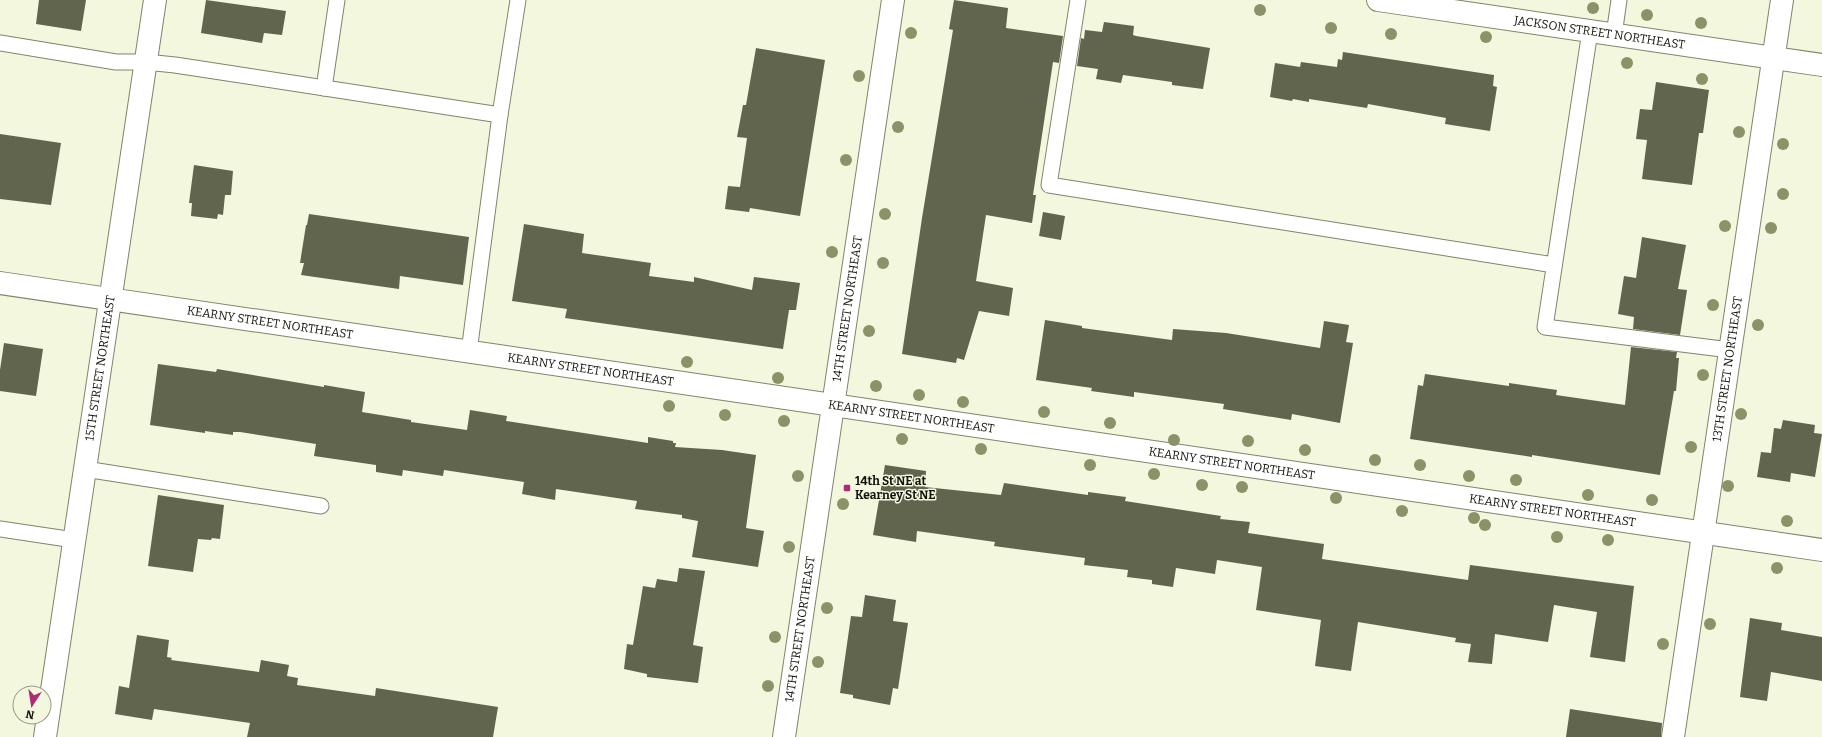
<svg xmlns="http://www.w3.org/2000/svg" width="1822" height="737" viewBox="0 0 1822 737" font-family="Bitter,serif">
  <rect width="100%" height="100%" fill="#f2f7dd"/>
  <g fill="#61654e">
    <polygon points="39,0 86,0 81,31 36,24"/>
    <polygon points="206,0 286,11 282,35 264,33 262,43 201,33"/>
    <polygon points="954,0 1008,8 1006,28 1063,36 1059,63 1053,62 1033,195 1036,195 1032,223 986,215 976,281 1013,288 1009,316 979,311 964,360 957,358 956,363 902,354 922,218 953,30 949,29"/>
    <polygon points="1104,22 1134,26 1133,35 1136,36 1210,48 1203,89 1172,85 1172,82 1123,75 1121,83 1096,79 1098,69 1077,66 1081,38 1084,39 1085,30 1102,32"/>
    <polygon points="756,48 825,60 800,216 750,208 749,212 725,209 728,186 740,187 747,138 737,137 743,105 746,105"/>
    <polygon points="1343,52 1494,75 1493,86 1497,87 1490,131 1445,124 1446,118 1368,104 1367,108 1309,99 1309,102 1293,99 1292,101 1270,97 1275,63 1300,67 1301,62 1337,67 1338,59 1342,60"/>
    <polygon points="1656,82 1709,90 1703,133 1699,133 1692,185 1642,179 1647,140 1636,139 1640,109 1652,110"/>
    <polygon points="0,134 61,143 51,205 0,199"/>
    <polygon points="194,165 233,171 231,195 225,195 223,215 218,214 217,219 191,216 192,203 189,203"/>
    <polygon points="1043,212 1065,216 1061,240 1039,236"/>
    <polygon points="309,214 469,237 463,285 400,276 399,289 301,275 304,263 300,263 306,225 307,225"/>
    <polygon points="524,224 584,234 582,253 651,263 649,276 694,282 694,277 752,290 754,277 800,283 796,310 789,310 783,349 565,318 567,309 512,301"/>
    <polygon points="1642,237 1686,245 1678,289 1687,290 1680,335 1633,329 1634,317 1618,314 1624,276 1636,278"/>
    <polygon points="1045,320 1082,326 1082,328 1172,340 1173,329 1226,333 1320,348 1324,321 1349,325 1346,342 1353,343 1340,423 1292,414 1291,420 1223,409 1224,404 1134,392 1134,397 1091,391 1092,388 1036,380"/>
    <polygon points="4,343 43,349 36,396 0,391 0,370"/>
    <polygon points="1631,347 1677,352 1676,358 1679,358 1676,391 1674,391 1660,475 1532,455 1532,457 1410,439 1418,385 1423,386 1425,374 1509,386 1509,383 1557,390 1556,395 1625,405"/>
    <polygon points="158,364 216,372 217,369 324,387 324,385 365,392 362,412 411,420 411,422 467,430 470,410 507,416 506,421 648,443 648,437 673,441 673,443 676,443 675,447 722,450 756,455 746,528 764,531 758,567 692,557 698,521 682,518 682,515 635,509 637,501 556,489 555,500 522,494 524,482 444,470 443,476 403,470 402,476 376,472 376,465 314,456 316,444 240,432 233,432 233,435 205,431 205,433 150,425"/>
    <polygon points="1783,420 1815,425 1814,433 1822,434 1815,477 1791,473 1790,482 1757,477 1761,452 1771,453 1774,428 1781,429"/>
    <polygon points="885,465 926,471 925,487 1001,495 1004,483 1088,495 1088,492 1126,497 1125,501 1221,516 1220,519 1250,522 1248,533 1324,544 1322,559 1468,580 1470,565 1634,586 1625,662 1590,657 1597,612 1554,605 1548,642 1495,634 1492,664 1468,662 1471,644 1455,642 1456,638 1358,622 1351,671 1315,666 1321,620 1256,610 1262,567 1217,560 1215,574 1176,568 1173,587 1152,584 1152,580 1127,577 1128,570 1084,565 1085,558 994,546 995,542 917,531 916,542 873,535"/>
    <polygon points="158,495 224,505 220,539 212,538 211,540 198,539 193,572 148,566"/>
    <polygon points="679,568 705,571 693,645 703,647 698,683 647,677 647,674 624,669 627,644 633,645 643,586 655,588 657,579 677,582"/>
    <polygon points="865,595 896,600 893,621 908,623 898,689 893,688 890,705 853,698 853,695 840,693 851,616 862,617"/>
    <polygon points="1750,618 1782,623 1781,630 1822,637 1822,681 1771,672 1767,701 1740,697"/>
    <polygon points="137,635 169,640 167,657 172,658 171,660 259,672 261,660 289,665 287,676 298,678 297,685 375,696 376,688 498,707 493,737 247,737 250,723 154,709 152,720 115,714 119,686 129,688"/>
    <polygon points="1570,709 1662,723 1661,737 1566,737"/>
  </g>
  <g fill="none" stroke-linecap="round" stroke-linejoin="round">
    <defs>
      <g id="lane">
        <polyline points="1078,0 1049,185 1554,265"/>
        <polyline points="1590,31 1545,327 1730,350"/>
        <polyline points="1614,35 1619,0"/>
        <polyline points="0,43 116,62 146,62 175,65 500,115"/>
        <polyline points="324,88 337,0"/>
        <polyline points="469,352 500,115 518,0"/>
        <polyline points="85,469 321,506"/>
        <polyline points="0,529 74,540"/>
      </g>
      <g id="street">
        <path id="s1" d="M1378 0 1822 65"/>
        <path id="s2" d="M0 283 1822 550"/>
        <path id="s3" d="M45 737 155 0"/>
        <path id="s4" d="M784 737 893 0"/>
      </g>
      <g id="secondary">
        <path id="s5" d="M1673 737 1782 0"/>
      </g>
    </defs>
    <use href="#lane" stroke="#7f846c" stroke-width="17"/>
    <use href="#street" stroke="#7f846c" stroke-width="24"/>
    <use href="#secondary" stroke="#7f846c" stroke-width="24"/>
    <use href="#lane" stroke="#fff" stroke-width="15"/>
    <use href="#street" stroke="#fff" stroke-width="22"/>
    <use href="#secondary" stroke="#fff" stroke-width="22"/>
  </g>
  <g fill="#8c9167">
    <circle cx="1593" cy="8" r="6"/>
    <circle cx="1260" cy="10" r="6"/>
    <circle cx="1647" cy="15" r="6"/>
    <circle cx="1701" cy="23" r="6"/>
    <circle cx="1331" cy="28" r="6"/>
    <circle cx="911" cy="33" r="6"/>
    <circle cx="1391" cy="34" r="6"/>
    <circle cx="1486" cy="37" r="6"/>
    <circle cx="1627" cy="63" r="6"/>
    <circle cx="859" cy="76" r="6"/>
    <circle cx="1702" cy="79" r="6"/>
    <circle cx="898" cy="127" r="6"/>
    <circle cx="1739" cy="132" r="6"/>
    <circle cx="1783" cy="144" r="6"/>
    <circle cx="846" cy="160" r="6"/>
    <circle cx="1783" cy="194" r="6"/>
    <circle cx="885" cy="214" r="6"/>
    <circle cx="1725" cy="226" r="6"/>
    <circle cx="1771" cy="228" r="6"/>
    <circle cx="832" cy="252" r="6"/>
    <circle cx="883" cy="263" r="6"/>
    <circle cx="1713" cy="305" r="6"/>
    <circle cx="1758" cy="325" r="6"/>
    <circle cx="869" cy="331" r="6"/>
    <circle cx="687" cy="362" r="6"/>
    <circle cx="1703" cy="375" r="6"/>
    <circle cx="778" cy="378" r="6"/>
    <circle cx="876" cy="386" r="6"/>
    <circle cx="919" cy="395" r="6"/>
    <circle cx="963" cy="402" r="6"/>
    <circle cx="669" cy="406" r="6"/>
    <circle cx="1044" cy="412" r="6"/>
    <circle cx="1741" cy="414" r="6"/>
    <circle cx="725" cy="415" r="6"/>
    <circle cx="784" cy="421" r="6"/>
    <circle cx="1110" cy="423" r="6"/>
    <circle cx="902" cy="439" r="6"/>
    <circle cx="1174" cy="440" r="6"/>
    <circle cx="1248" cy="441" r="6"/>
    <circle cx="1691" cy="447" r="6"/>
    <circle cx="981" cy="449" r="6"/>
    <circle cx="1305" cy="450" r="6"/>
    <circle cx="1375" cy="460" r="6"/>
    <circle cx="1090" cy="465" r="6"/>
    <circle cx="1420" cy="465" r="6"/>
    <circle cx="1154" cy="474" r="6"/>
    <circle cx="798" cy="476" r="6"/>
    <circle cx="1469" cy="476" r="6"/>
    <circle cx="1516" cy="480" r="6"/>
    <circle cx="1202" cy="485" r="6"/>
    <circle cx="1728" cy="486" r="6"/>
    <circle cx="1242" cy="487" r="6"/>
    <circle cx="1588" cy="495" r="6"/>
    <circle cx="1336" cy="498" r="6"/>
    <circle cx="1652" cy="500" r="6"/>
    <circle cx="843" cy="504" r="6"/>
    <circle cx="1402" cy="511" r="6"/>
    <circle cx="1474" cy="518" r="6"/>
    <circle cx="1787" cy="521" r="6"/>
    <circle cx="1485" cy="525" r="6"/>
    <circle cx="1557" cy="537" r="6"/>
    <circle cx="1608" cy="540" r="6"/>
    <circle cx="789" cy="547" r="6"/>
    <circle cx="1777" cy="568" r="6"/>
    <circle cx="827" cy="608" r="6"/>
    <circle cx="1710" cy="624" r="6"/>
    <circle cx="775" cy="637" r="6"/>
    <circle cx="1663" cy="644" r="6"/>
    <circle cx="818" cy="662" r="6"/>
    <circle cx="768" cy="686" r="6"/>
  </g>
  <rect fill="#ae2b75" stroke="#f2f7dd" stroke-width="1.5" x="843" y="484" width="8" height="8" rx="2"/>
  <g text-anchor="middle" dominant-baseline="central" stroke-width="3" stroke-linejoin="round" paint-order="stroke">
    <g font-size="12" fill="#12130a" stroke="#f2f7dd">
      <text stroke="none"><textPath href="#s1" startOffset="224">JACKSON STREET NORTHEAST</textPath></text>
      <text stroke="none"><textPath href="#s4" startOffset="433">14TH STREET NORTHEAST</textPath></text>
      <text stroke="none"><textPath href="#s2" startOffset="273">KEARNY STREET NORTHEAST</textPath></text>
      <text stroke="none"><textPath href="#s3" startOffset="373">15TH STREET NORTHEAST</textPath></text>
      <text stroke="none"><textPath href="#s2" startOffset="597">KEARNY STREET NORTHEAST</textPath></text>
      <text stroke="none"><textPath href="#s5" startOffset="372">13TH STREET NORTHEAST</textPath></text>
      <text stroke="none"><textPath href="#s2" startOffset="921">KEARNY STREET NORTHEAST</textPath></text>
      <text stroke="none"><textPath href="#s2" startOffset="1245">KEARNY STREET NORTHEAST</textPath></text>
      <text stroke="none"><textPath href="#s2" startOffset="1569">KEARNY STREET NORTHEAST</textPath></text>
      <text stroke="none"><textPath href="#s4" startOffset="109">14TH STREET NORTHEAST</textPath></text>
    </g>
    <g font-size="12" font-weight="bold" fill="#12130a" stroke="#f2f7dd" text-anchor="start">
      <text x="855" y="481">14th St NE at<tspan x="855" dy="14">Kearney St NE</tspan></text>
    </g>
  </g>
  <g transform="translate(32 705) rotate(192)"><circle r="19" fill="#f2f7dd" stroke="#989c89"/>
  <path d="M0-3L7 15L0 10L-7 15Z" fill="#ae2b75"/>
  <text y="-6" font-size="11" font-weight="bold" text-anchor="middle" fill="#12130a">N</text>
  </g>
</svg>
